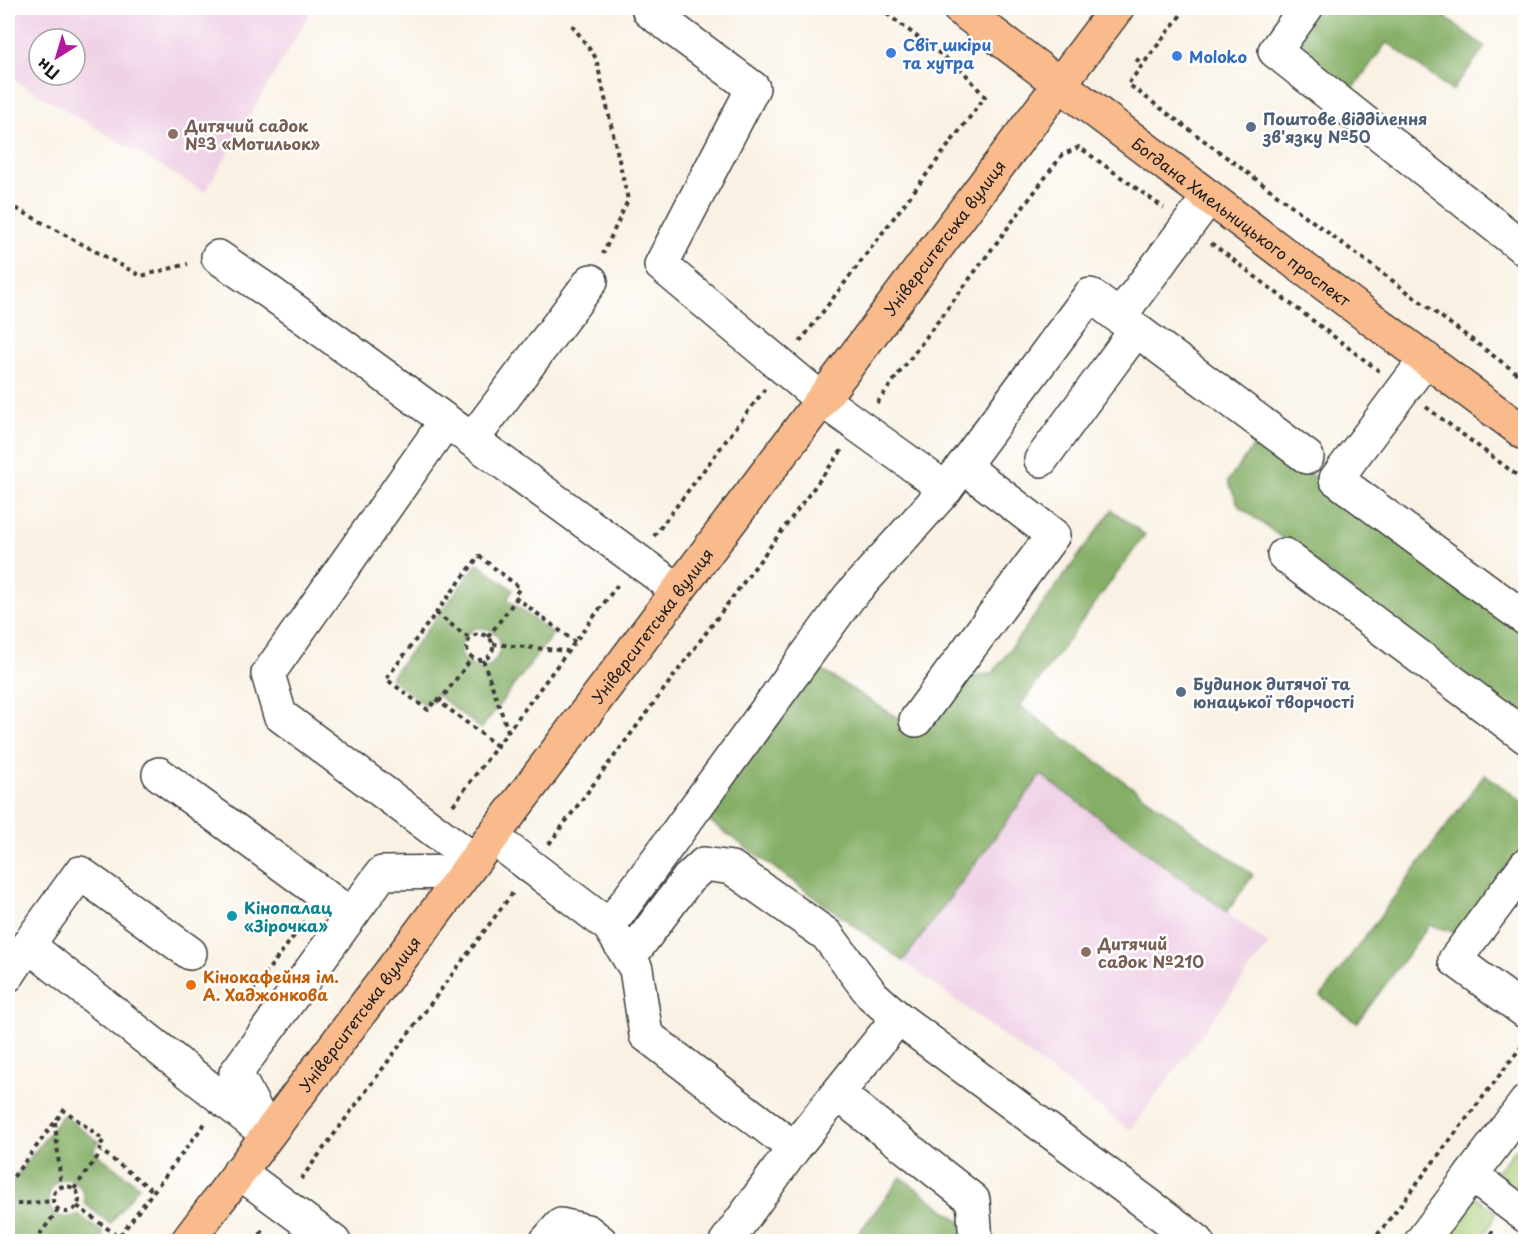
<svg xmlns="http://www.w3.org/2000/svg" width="1533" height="1249" viewBox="0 0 1533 1249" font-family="'Playpen Sans',sans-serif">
  <rect width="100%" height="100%" fill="#fff"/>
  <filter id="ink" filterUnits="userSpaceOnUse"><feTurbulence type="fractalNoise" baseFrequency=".0167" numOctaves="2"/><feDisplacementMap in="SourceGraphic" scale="12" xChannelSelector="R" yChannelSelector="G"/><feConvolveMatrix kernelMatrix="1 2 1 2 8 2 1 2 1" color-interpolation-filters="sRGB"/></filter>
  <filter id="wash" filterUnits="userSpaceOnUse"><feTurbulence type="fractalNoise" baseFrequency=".008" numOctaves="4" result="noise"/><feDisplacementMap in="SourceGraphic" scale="24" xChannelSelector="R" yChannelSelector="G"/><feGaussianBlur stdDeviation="1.35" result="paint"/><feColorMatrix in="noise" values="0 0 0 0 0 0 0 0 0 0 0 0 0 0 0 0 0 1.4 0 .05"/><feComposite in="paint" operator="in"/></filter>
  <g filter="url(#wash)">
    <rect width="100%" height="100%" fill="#f9f1e3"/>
    <g fill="#efd0e5" fill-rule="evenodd">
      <path d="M17 8H313L205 192 8 76V25ZM39 39H75V75H39Z"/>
      <polygon points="1041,775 1269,944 1130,1130 903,961"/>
    </g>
    <g fill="#a7cb74" stroke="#627448" stroke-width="1.5">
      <polygon points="1515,1149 1525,1157 1525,1175 1512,1193 1492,1178"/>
      <polygon points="1477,1198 1496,1212 1493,1222 1478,1241 1441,1242 1468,1203"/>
    </g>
    <g fill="#85af66" stroke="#506641" stroke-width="1.5" fill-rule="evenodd">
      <polygon points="1313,8 1453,8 1446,18 1485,47 1452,91 1387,42 1346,98 1281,50"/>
      <polygon points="1260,437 1525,633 1525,719 1239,506 1228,481"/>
      <polygon points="1112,510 1145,535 1020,706 1253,875 1227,912 1041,775 903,961 704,817 815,666 917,730 957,677 992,674"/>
      <path d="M478 563 513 590 507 599 553 634 481 729 436 694 427 706 390 678ZM475 628C520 624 496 687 468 663 454 652 462 635 475 628Z"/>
      <polygon points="1485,774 1525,804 1525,853 1465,935 1429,925 1357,1023 1321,996"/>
      <path d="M63 1115 99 1142 93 1151 139 1186 110 1224 85 1204C85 1196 83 1188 76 1183 47 1163 31 1229 79 1215L104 1234 97 1241H8V1187Z"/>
      <polygon points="901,1177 965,1225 966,1241 852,1242"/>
    </g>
  </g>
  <g filter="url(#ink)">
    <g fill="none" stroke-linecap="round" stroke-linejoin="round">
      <defs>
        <g id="minor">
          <polyline points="1306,8 1275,51 1526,250"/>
          <polyline points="649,11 753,88 661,265 821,399 946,489 1090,295 1119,317 1209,197"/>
          <polyline points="218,257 268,291 678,590"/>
          <polyline points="1119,317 1307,457"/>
          <polyline points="1426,359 1336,479 1526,619"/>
          <polyline points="446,421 268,674 280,715 474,860"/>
          <polyline points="472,440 591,281"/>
          <polyline points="1041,460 1136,330"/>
          <polyline points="1284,555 1526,737"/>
          <polyline points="916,720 1053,535 963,466"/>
          <polyline points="159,774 351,915"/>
          <polyline points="492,837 609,926 636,969 646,1035 794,1148 726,1242"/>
          <polyline points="1526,865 1455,960 1526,1012"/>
          <polyline points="609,926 849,597 946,489"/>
          <polyline points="28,945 80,873 190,953"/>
          <polyline points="629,958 688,879 704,864 732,868 827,935 872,995 898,1018 794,1148"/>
          <polyline points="8,975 28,945 257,1126"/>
          <polyline points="898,1018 1197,1241"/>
          <polyline points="838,1094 973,1200 976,1242"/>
          <polyline points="268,1134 236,1073 382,873 465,872"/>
          <polyline points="239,1172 334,1242"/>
          <polyline points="1471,1175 1526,1216"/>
          <polyline points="546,1242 561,1225 587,1231 601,1242"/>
          <polyline points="1421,1242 1526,1102"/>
        </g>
        <g id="major">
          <path id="s1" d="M959 8 1295 262 1526 434"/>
          <path id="s2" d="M187 1242 1117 8"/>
        </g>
      </defs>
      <use href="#minor" stroke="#3d3c3a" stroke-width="36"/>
      <use href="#major" stroke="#3d3c3a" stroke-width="36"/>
      <g stroke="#3d3c3a" stroke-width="4" stroke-dasharray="4.5 4.5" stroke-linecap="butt">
        <polyline points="1186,8 1128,84 1526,380"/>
        <polyline points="572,25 596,58 628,200 603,254"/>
        <polyline points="1136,59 1143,64"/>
        <polyline points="8,204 141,276 188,264"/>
        <polyline points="1211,243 1379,371"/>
        <polyline points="800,342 985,97 963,71 879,8"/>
        <polyline points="877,403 1062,155 1079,147 1164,208"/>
        <polyline points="1426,407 1526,482"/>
        <polyline points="654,536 765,389"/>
        <polyline points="436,613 470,639"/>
        <circle cx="480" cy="647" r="13"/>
        <polyline points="488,637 517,598"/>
        <polyline points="493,644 567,651"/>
        <polyline points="483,660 508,731"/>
        <polyline points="439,702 472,658"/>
        <polyline points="497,746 436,699 428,710 386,679 479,556 520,588 514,596 575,642"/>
        <polyline points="453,805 619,583"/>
        <polyline points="549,844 842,450"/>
        <polyline points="250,998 255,987 307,919"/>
        <polyline points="55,1122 61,1187"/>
        <polyline points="301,1179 514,891"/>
        <polyline points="8,1184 64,1110 104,1140 98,1148 153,1191"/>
        <circle cx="66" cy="1199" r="13"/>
        <polyline points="74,1189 101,1152"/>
        <polyline points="8,1205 53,1201"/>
        <polyline points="77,1206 119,1237"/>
        <polyline points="34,1242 58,1210"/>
        <polyline points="115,1242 206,1122"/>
        <polyline points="255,1242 264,1229"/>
        <polyline points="1372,1242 1525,1042"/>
        <polyline points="1485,1242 1494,1229"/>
      </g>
      <use href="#minor" stroke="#fff" stroke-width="33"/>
      <use href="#major" stroke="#fabb8c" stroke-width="33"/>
    </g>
  </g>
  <g fill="#3f7fe0" stroke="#fff" stroke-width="2">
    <circle cx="891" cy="53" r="6"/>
    <circle cx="1177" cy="56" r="6"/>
  </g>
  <g fill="#5c6f8a" stroke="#fff" stroke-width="2">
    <circle cx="1251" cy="127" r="6"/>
    <circle cx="1181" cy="692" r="6"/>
  </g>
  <g fill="#8d6e63" stroke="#fff" stroke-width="2">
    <circle cx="173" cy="134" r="6"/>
    <circle cx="1086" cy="952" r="6"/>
  </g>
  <circle fill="#0f9aa8" stroke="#fff" stroke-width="2" cx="232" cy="916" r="6"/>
  <circle fill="#e8710a" stroke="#fff" stroke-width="2" cx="191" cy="985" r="6"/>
  <g text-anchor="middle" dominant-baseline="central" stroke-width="5" stroke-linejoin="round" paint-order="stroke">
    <g font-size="16" font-weight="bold" fill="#366cbe" stroke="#fff" text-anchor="start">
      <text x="903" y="44">Світ шкіри<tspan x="903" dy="18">та хутра</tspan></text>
      <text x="1189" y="56">Moloko</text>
    </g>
    <g font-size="16" font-weight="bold" fill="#4e5e75" stroke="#fff" text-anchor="start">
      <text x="1263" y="118">Поштове відділення<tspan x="1263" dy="18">зв'язку №50</tspan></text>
      <text x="1193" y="683">Будинок дитячої та<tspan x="1193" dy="18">юнацької творчості</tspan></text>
    </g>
    <g font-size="16" font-weight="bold" fill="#785e54" stroke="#fff" text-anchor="start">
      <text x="185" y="125">Дитячий садок<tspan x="185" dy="18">№3 «Мотильок»</tspan></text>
      <text x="1098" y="943">Дитячий<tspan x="1098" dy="18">садок №210</tspan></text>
    </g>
    <g font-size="16" fill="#1c1c1c" stroke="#fff">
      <text stroke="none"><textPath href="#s1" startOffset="354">Богдана Хмельницького проспект</textPath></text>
      <text stroke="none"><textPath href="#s2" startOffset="1258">Університетська вулиця</textPath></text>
      <text stroke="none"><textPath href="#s2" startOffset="772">Університетська вулиця</textPath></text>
      <text stroke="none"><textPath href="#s2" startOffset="286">Університетська вулиця</textPath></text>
    </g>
    <g font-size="16" font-weight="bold" fill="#0d838f" stroke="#fff" text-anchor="start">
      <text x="244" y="907">Кінопалац<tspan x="244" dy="18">«Зірочка»</tspan></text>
    </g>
    <g font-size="16" font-weight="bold" fill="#c56008" stroke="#fff" text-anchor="start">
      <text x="203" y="976">Кінокафейня ім.<tspan x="203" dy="18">А. Хаджонкова</tspan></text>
    </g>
  </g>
  <rect width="1533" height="1249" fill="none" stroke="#fff" stroke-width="30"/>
  <g transform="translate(57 57) rotate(217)"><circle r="28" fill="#ffffff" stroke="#a4a4a4" stroke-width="1.5"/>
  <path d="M0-4.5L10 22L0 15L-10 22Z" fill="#b5179e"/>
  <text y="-9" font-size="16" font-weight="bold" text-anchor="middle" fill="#1c1c1c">Пн</text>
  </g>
</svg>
